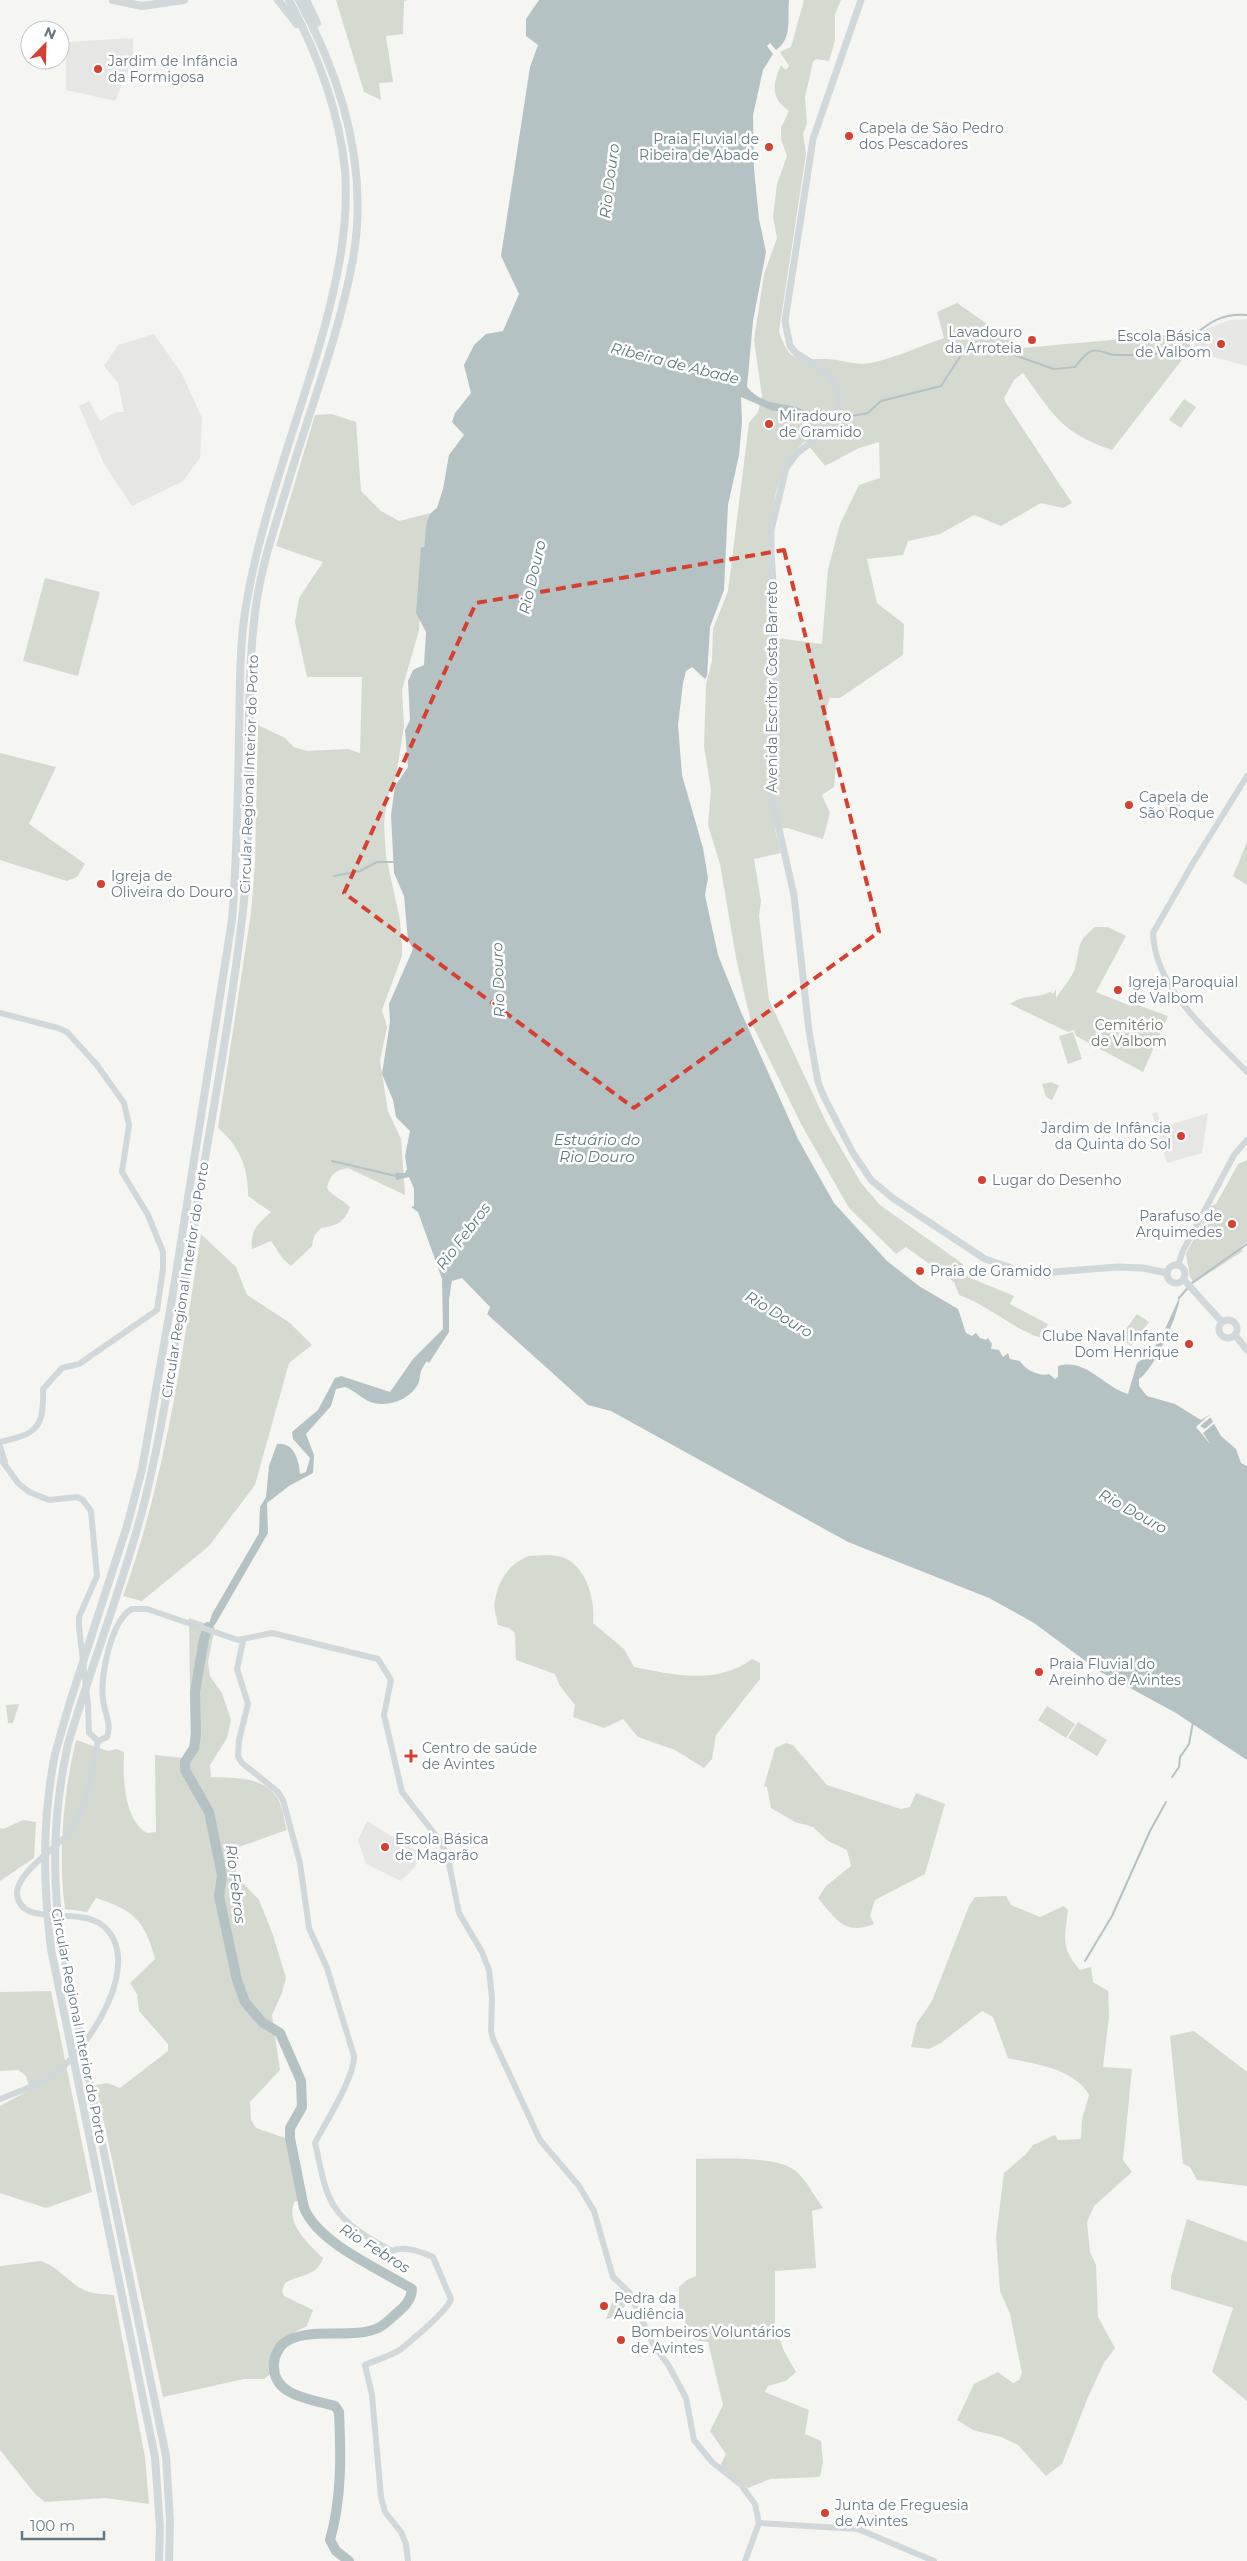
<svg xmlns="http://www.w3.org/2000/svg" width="1247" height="2561" viewBox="0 0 1247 2561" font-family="Montserrat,sans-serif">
  <rect width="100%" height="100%" fill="#f5f5f2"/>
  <g fill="#e6e6e5">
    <polygon points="133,38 133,59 115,101 66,90 66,42"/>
    <polygon points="1247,319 1247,366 1192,351 1196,337 1206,329 1230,320"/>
    <polygon points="154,334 182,374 202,418 200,458 183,481 132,506 104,464 79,406 89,401 100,421 116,412 124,412 118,383 104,366 118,345"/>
    <polygon points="1157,1112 1162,1127 1208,1113 1202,1153 1167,1163 1152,1113"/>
    <polygon points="367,1821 421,1854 415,1867 401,1881 366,1864 358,1840"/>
  </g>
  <g fill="#d5dad1" fill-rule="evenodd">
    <polygon points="336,0 408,0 404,1 403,34 386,36 393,82 379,83 381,100 364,92"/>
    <path d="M804 0H841L835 14V40L829 61 816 59 813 62 805 97 807 124 803 134 806 154 779 331C789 363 797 359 825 359 841 359 855 366 871 363 895 358 920 346 944 338L937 312 957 303 1022 348 1179 334 1192 347 1112 450C1060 432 1054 415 1023 373L1014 380 1004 398 1006 403 1072 503 1063 508 1041 503 1001 526 974 515 940 534 908 541 903 555 867 559 877 603 904 624 903 655 840 698H830L825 712 837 753 834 787 822 795 830 813 823 839 787 828 775 829 781 853 754 859 761 901 759 916 769 1000 827 1124 861 1183 880 1205 963 1264 962 1269 968 1277 1014 1296 1010 1304 1048 1324 1041 1338C1011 1328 988 1305 959 1295L954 1282 906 1247 896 1254 849 1208 801 1124 751 1022 736 958 720 864 708 825 711 790 704 746 706 684 712 661 713 629 728 591 749 423 758 412 762 396 754 340 764 274 777 238 773 217 777 184 787 156 781 139V128L789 111C771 98 772 86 781 65L786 70 789 66 780 52 791 47ZM805 441 825 466 859 448 879 442 880 478 859 485 840 524 828 569 822 644 777 638C772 579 756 484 805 441Z"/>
    <polygon points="1184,399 1196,407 1181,428 1169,420"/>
    <path d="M332 414 356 422 361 491 381 511 399 521 431 513 424 546 419 630 402 690 404 726 396 777 387 798 384 823 386 856 400 920 402 947V956L382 1010 387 1027 380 1061 388 1111 401 1139 405 1195 348 1168C335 1170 330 1175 327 1188 333 1197 342 1199 350 1207 345 1222 336 1226 321 1228L314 1236 312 1246 291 1266 283 1259 271 1241 252 1249C250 1230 257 1225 271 1212L248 1196C249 1169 239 1145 218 1128L251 913 255 864 258 725 285 738 294 747 307 751 348 749 360 753 362 677H307L295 622 299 598 323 562 276 546 315 415Z"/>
    <polygon points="45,578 100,592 78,676 23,661"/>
    <polygon points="0,753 56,767 29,824 85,864 77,877 67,881 0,860"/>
    <polygon points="1175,793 1184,798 1173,816 1164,811"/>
    <polygon points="1247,842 1247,885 1233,876"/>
    <path d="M1095 927H1108L1126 936 1096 992 1131 1006 1138 993H1139L1135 1004 1168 1016 1143 1072 1076 1036 1074 1030 1068 1032 1010 1004C1022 994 1037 999 1050 992L1053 994 1056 989V998C1062 989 1072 978 1075 968 1081 947 1075 943 1095 927Z"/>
    <polygon points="1073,1032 1082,1059 1068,1064 1059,1036"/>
    <polygon points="1051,1082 1059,1086 1052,1100 1046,1097 1042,1084"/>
    <polygon points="1247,1160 1247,1242 1240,1247 1243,1251 1194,1283 1190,1277 1186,1254 1211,1206 1216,1204 1238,1164"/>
    <path d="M201 1234 236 1267 247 1295 290 1323 312 1345 289 1363 255 1485 209 1546 142 1601 123 1596C165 1480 182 1356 201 1234Z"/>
    <polygon points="1137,1314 1149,1322 1131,1346 1120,1337"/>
    <path d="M529 1556C538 1556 548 1554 557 1556 585 1560 596 1600 593 1623L624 1649 634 1667C673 1675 718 1685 752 1659L760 1663V1679L716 1735 712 1759 704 1768 675 1750 638 1737 623 1719 604 1728 573 1717 575 1705 560 1686 555 1674 516 1660 515 1633 509 1628 498 1625C497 1618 493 1608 495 1601 498 1581 509 1563 529 1556Z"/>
    <path d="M189 1618 215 1627 208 1662 210 1676 222 1693 231 1720 227 1738 210 1765 211 1777C233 1778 266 1776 278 1799 283 1808 284 1820 287 1830L233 1849 237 1877 259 1900 273 1935 286 1978 282 1993 272 2015 280 2070 250 2102 251 2120 256 2128 291 2140 307 2201H295C284 2223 309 2244 323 2258 317 2277 300 2274 285 2283L282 2291 284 2296 313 2310 307 2326C284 2336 274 2347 272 2373L264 2379H244L163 2397 96 2085 107 2083 120 2088 168 2051V2044L139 2011 137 1994 130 1983 155 1959C145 1921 134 1910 96 1898L87 1912 65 1909C58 1854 63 1795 76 1740L108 1751 117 1749 124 1752C123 1776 123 1819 147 1833L156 1832 155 1755 183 1758 191 1755Z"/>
    <polygon points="19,1704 13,1723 8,1723 6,1705"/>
    <polygon points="1047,1706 1075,1724 1066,1738 1038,1720"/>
    <polygon points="1078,1722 1107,1740 1097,1756 1068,1738"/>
    <path d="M786 1743 793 1745 827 1785 901 1809 910 1807 916 1793 945 1804 925 1874 875 1900 870 1916 874 1924C844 1936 836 1919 818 1898L826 1886 851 1866 847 1850 828 1841 813 1827 795 1822 771 1808 767 1787 764 1786 775 1748Z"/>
    <polygon points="23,1820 36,1822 34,1858 0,1881 0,1828 3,1829"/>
    <path d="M1006 1896 1011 1905 1040 1917 1064 1906 1068 1910C1065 1937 1060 1948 1080 1970L1091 1967 1093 1982 1108 1991 1109 2017 1103 2067 1132 2069 1123 2160 1132 2172 1094 2206 1087 2222 1090 2252 1096 2265 1098 2317 1115 2348 1104 2363 1088 2397 1062 2464 1046 2476 1018 2445 1001 2437 973 2430 957 2420 974 2384 998 2372 1013 2383 1019 2380 1022 2373 1010 2314 1000 2291 996 2237 1004 2173 1026 2154 1033 2145 1055 2135 1058 2140 1081 2139 1082 2119 1089 2095C1073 2068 1037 2065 1008 2058L993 2017 982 2011 941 2043 929 2049 911 2047 917 2023 932 2001 969 1906 975 1897Z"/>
    <polygon points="51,1991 92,2192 46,2208 0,2193 0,2106 30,2090 26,2076 18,2070 0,2071 0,1992"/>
    <polygon points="1194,2031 1247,2072 1247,2186 1197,2180 1190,2167 1183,2164 1170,2036"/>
    <path d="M696 2159C720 2159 781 2155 798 2173 808 2183 815 2197 823 2208L812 2211 816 2268 775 2271V2326L784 2351 796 2372 786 2381 768 2386 765 2392 809 2410 805 2434 821 2441 823 2462 820 2477 770 2479 748 2488 720 2466 726 2454 710 2431 723 2405 708 2342 694 2340 679 2310V2287L687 2280 696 2276Z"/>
    <polygon points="1187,2219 1247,2242 1247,2401 1212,2372 1233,2308 1171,2289 1171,2277"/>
    <path d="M41 2261C56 2266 66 2279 80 2288 90 2294 102 2294 114 2295L145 2457 149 2504 105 2498 45 2502 36 2495 0 2450V2266Z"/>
    <polygon points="617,2289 620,2289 629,2301 615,2317 606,2319"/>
  </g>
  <path fill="#b4c2c4" d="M539 0H789C787 18 793 38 776 50L770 43 767 46 773 54 763 70 753 115 754 169 759 219 766 252 753 321 747 387C767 409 783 400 806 411H773L741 397 742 422 739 455 728 505 724 590 710 627 707 676 705 679 692 667 686 671 683 683 678 725 682 775 703 848 708 878 705 895 718 955 741 1012 798 1139 834 1203 887 1261 919 1286 958 1309 966 1333 972 1336 976 1333 980 1338 986 1340 988 1338 992 1344 991 1349 999 1350 1003 1357 1008 1353 1010 1359 1020 1361C1025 1370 1040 1377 1049 1374L1055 1379 1058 1377V1366C1087 1358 1103 1387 1128 1394L1137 1363 1148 1356 1161 1338 1180 1296C1179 1314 1154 1370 1139 1379V1386L1147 1396 1175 1404 1201 1420 1209 1415 1221 1436 1236 1449 1241 1463 1247 1466V1760L1176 1713 1099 1671 1034 1623 989 1598 848 1542 611 1411 588 1405 487 1314 490 1307 460 1280 452 1281 449 1299V1332L429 1363 427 1361C417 1374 422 1376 418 1384 410 1400 386 1409 368 1401 360 1397 354 1390 345 1387L336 1389 331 1406 306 1434 314 1455 313 1473 289 1486 267 1503 268 1533 216 1623 204 1639 212 1614 259 1533 260 1507 266 1497 269 1466 277 1444C294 1442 299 1460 300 1474L306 1472 310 1458 293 1439 292 1432 318 1410 335 1378 341 1376 390 1392 413 1359 443 1329 442 1279 418 1212 411 1207 414 1206V1189L409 1177 396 1180 395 1173H405L407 1169 405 1156 410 1131 396 1117 393 1100 382 1074 390 1022 389 1004 413 949 408 940 404 896 394 873 391 815 395 786 408 767 405 730 410 720 408 681 413 670 424 665 426 632 416 613 421 547H424C427 533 423 516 437 508L443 489 449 455 464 435 452 422 455 413 471 393 464 365 474 345 486 334 503 331 519 294 501 256 530 67 538 45 526 36V19Z"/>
  <g fill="#f5f5f2">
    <polygon points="462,1278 490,1307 487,1314 485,1313 487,1308 461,1281 455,1283 451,1305 449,1304 452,1281"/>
    <polygon points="1209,1415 1211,1417 1200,1426 1205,1429 1214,1421 1216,1422 1203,1433 1211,1445 1196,1427"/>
  </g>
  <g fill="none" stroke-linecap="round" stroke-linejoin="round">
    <g stroke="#b4c2c4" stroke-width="2">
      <polyline points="805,411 832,416"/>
      <path d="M840 418 868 413 881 401 941 386 961 355 969 351 1008 353 1054 369 1075 367C1080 361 1084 354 1092 351 1099 349 1107 354 1114 355 1129 355 1147 356 1161 353 1196 345 1204 311 1247 315"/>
      <polyline points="334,876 360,871 377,862 396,862"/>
      <polyline points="332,1161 396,1176"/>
      <polyline points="1179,1298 1192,1283 1247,1244"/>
      <polyline points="1172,1777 1179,1767 1180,1757 1189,1744 1193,1722"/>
      <polyline points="1085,1961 1112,1916 1150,1831 1166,1802"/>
    </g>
    <path stroke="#b4c2c4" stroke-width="10" d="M208 1627 204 1639 195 1692 196 1734 194 1748 185 1762V1770L209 1812 222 1875 219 1896 237 1980 245 2002 262 2022 280 2033 301 2081 302 2107 290 2128V2138L304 2208C319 2244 380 2269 412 2289 411 2301 405 2306 396 2314 391 2318 385 2325 378 2328 353 2340 306 2326 284 2343 279 2347 274 2357 274 2363 271 2396 310 2399 335 2406L339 2412C341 2456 342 2497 330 2540L336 2551 349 2561"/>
    <g stroke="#d1d8d9" stroke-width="6">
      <path d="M1247 776 1193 863 1153 933C1155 990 1211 1034 1247 1072"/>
      <path d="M0 1013 58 1028 67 1032 97 1065 124 1103 129 1125 122 1172 148 1215 163 1252V1269L157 1310 79 1364 62 1368 43 1389C44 1428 37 1434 0 1442"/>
      <polyline points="1178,1265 1183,1251 1234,1155 1247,1140"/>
      <polyline points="0,1447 5,1462"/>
      <polyline points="0,1458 18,1483 29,1492 49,1500 77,1497 83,1500 91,1511 97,1576 79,1617 79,1627 88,1704 89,1733 98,1741"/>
      <path d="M243 1641 237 1669 248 1704 239 1740 238 1756 242 1763 277 1791 283 1800 300 1863 309 1928 327 1968 354 2056C355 2077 325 2123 315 2143 320 2163 323 2189 334 2206 346 2226 373 2241 392 2251 404 2245 422 2252 433 2257L451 2299C447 2312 413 2339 401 2349 391 2356 376 2360 365 2365L372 2395 381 2497 385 2512 401 2532 406 2544 408 2561"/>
      <path d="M98 1741 107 1737C112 1724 104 1712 103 1699 100 1676 111 1620 132 1609H147L238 1640 272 1633 378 1659 391 1680 384 1715 402 1792 437 1837 447 1854 459 1913 482 1952 489 1970 492 1998 491 2031 493 2039 540 2140 579 2186 594 2211 613 2277 629 2292 653 2344 669 2366 686 2398 694 2440 712 2462 741 2485 755 2504 759 2523 745 2561"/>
      <path d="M0 2099C20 2091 40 2085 58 2071 90 2046 146 1960 102 1925 77 1906 20 1928 17 1894 16 1874 52 1851 65 1837 88 1812 91 1773 98 1741"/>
      <polyline points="759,2523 858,2529 934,2561"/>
    </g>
    <g stroke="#d1d8d9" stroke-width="7">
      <polyline points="861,0 813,139 785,321 790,346 796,353 827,373 836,386 839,398 838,414 832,427 797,453 786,468 771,530 771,552 775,614 771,794 794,895 809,1031 818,1082 824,1097 853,1153 871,1180 894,1199 985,1259 1029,1274 1117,1267 1143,1268 1167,1273"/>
      <circle cx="1176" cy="1274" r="9"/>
      <polyline points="1184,1280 1222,1322"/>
      <circle cx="1228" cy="1329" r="9"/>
      <polyline points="1235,1335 1247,1350"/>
    </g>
    <g stroke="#d1d8d9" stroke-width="8">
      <polyline points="113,0 142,6 184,0"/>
      <polyline points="278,0 297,24"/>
      <polyline points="306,0 317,23"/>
      <path d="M159 2561 160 2528 155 2457 51 1949C43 1882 42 1820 55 1754L69 1705 127 1526 142 1469 172 1299 232 920C237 859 238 797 239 736 240 695 239 653 245 612 260 516 298 423 324 329 338 277 349 225 345 170 339 110 317 53 289 0"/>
      <path d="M169 2561 170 2521 166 2456 62 1947C51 1878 53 1812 68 1744 92 1664 123 1585 144 1504 165 1420 176 1333 190 1247 208 1138 229 1029 242 919 255 815 242 709 256 605 262 563 276 523 288 483 310 409 339 335 353 259 369 168 342 79 299 0"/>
    </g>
  </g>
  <path fill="none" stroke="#d64031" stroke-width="4" stroke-dasharray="10 6" stroke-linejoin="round" d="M784 550 879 932 634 1108 344 893 476 603Z"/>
  <g fill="#d64031" stroke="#fff" stroke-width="2">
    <circle cx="98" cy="69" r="5"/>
    <circle cx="849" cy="136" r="5"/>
    <circle cx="769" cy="147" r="5"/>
    <circle cx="1032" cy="340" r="5"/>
    <circle cx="1221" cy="344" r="5"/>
    <circle cx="769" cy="424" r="5"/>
    <circle cx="1129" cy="805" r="5"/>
    <circle cx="101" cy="884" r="5"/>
    <circle cx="1118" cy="990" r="5"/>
    <circle cx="1181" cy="1136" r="5"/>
    <circle cx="982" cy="1180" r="5"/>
    <circle cx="1232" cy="1224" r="5"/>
    <circle cx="920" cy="1271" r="5"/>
    <circle cx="1189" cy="1344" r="5"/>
    <circle cx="1039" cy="1672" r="5"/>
    <path d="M408.5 1748.5h5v5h5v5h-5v5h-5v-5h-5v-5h5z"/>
    <circle cx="385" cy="1847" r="5"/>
    <circle cx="604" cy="2306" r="5"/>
    <circle cx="621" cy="2340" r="5"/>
    <circle cx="825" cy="2513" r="5"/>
  </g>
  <g text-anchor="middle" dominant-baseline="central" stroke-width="5" stroke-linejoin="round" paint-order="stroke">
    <g font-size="14" fill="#667981" stroke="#fff" text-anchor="start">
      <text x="108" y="61">Jardim de Infância<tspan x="108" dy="16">da Formigosa</tspan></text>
      <text x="859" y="128">Capela de São Pedro<tspan x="859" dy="16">dos Pescadores</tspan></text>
      <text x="759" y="139" text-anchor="end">Praia Fluvial de<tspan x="759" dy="16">Ribeira de Abade</tspan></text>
      <text x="1022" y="332" text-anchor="end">Lavadouro<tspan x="1022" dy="16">da Arroteia</tspan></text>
      <text x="1211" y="336" text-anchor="end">Escola Básica<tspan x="1211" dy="16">de Valbom</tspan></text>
      <text x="779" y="416">Miradouro<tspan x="779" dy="16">de Gramido</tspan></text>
      <text x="1139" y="797">Capela de<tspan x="1139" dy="16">São Roque</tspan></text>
      <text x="111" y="876">Igreja de<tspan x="111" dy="16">Oliveira do Douro</tspan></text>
      <text x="1128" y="982">Igreja Paroquial<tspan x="1128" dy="16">de Valbom</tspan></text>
      <text x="1171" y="1128" text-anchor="end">Jardim de Infância<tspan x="1171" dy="16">da Quinta do Sol</tspan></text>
      <text x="992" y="1180">Lugar do Desenho</text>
      <text x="1222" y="1216" text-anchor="end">Parafuso de<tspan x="1222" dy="16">Arquimedes</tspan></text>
      <text x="930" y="1271">Praia de Gramido</text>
      <text x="1179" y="1336" text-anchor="end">Clube Naval Infante<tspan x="1179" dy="16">Dom Henrique</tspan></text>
      <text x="1049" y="1664">Praia Fluvial do<tspan x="1049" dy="16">Areinho de Avintes</tspan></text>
      <text x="422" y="1748">Centro de saúde<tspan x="422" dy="16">de Avintes</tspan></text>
      <text x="395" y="1839">Escola Básica<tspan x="395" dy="16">de Magarão</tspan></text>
      <text x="614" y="2298">Pedra da<tspan x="614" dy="16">Audiência</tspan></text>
      <text x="631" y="2332">Bombeiros Voluntários<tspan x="631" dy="16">de Avintes</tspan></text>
      <text x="835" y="2505">Junta de Freguesia<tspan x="835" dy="16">de Avintes</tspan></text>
    </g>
    <g font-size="14" fill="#667981" stroke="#fff">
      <text transform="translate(772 687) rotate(-90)">Avenida Escritor Costa Barreto</text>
      <text transform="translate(249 774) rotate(-88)">Circular Regional Interior do Porto</text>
      <text transform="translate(185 1280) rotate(-81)">Circular Regional Interior do Porto</text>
      <text transform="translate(79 2026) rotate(79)">Circular Regional Interior do Porto</text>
    </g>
    <g font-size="14" fill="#6b7864" stroke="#fff">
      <text x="1129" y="1025">Cemitério<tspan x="1129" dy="16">de Valbom</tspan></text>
    </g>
    <g font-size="15" font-style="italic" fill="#627a7e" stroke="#fff">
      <text transform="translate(609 181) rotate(-83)">Rio Douro</text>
      <text transform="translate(675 363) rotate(14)">Ribeira de Abade</text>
      <text transform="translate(532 577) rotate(-77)">Rio Douro</text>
      <text transform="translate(498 980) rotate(-92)">Rio Douro</text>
      <text x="597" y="1139">Estuário do<tspan x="597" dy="17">Rio Douro</tspan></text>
      <text transform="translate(463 1236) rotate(-53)">Rio Febros</text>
      <text transform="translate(779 1314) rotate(31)">Rio Douro</text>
      <text transform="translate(1133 1511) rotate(29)">Rio Douro</text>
      <text transform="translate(236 1884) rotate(83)">Rio Febros</text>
      <text transform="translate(375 2248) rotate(32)">Rio Febros</text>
    </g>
  </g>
  <g transform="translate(45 45) rotate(23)"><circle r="24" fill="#ffffff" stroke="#c2c9cd"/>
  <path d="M0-4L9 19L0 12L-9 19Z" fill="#d64031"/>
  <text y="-8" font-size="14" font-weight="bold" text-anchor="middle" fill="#667981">N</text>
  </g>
  <path d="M22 2531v8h82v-8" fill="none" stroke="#667981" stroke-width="2.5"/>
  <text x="30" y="2531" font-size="15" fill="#667981" stroke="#ffffff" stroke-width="4" paint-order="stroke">100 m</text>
</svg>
